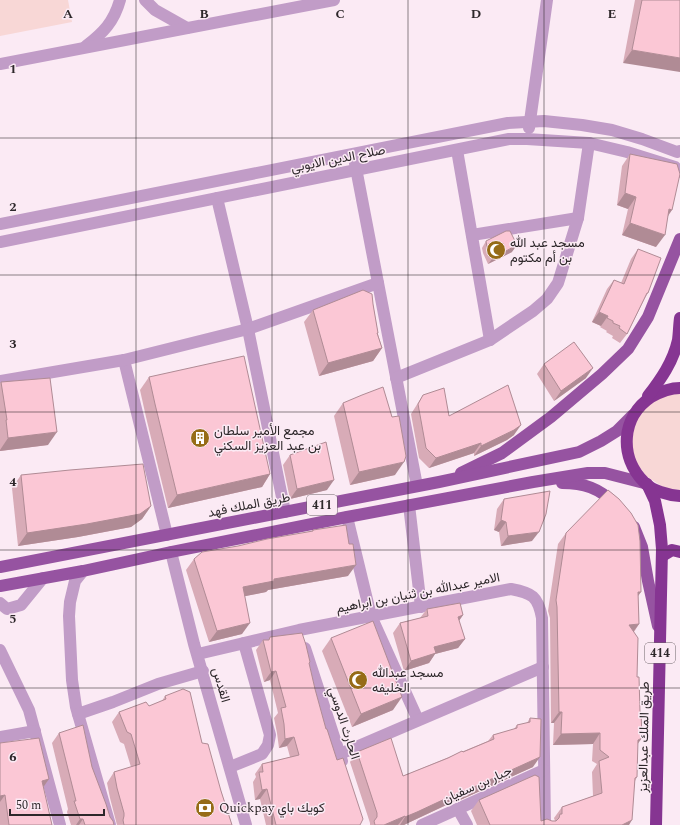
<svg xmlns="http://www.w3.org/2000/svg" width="680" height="825" viewBox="0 0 680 825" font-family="Spectral,Vazirmatn,serif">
  <rect width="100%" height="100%" fill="#fbeaf4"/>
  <g fill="#f8d7d6">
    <polygon points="0,0 68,0 72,22 0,36"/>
    <polygon points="680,393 680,490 666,489 646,476 634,459 631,440 635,421 649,404 662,396"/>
  </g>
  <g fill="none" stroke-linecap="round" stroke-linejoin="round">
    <g stroke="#c19cc7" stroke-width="12">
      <polyline points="145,0 155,10 187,28"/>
      <path d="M86 46C103 33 114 22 120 0"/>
      <polyline points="0,64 334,0"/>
      <polyline points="529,128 547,0"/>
      <polyline points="457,150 490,340"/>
      <polyline points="355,163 417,486"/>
      <polyline points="217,198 248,329 285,512"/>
      <polyline points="0,224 508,123 544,121 582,125 612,130 642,139 677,152 680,151"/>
      <polyline points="472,235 578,218"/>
      <polyline points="0,242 509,139 527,139 589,143 627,152 675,167 680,172"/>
      <polyline points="124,360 167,535"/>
      <polyline points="396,378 490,340 533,311 547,299 558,283 578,218 589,143"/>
      <polyline points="0,381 124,360 248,329 378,283"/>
      <polyline points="409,505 421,607"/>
      <polyline points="347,517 371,616 418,720"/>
      <polyline points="171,552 194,644 246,825"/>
      <polyline points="83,571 75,581 70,602 69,616 72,680 76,707 110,825"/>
      <polyline points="0,603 7,609 21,605 43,578"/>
      <polyline points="305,648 342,761"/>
      <polyline points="0,650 29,710 60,825"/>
      <path d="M198 654 299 630 511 589C532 593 538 596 542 618L545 825"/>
      <polyline points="78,714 113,702 158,684 203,671"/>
      <polyline points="0,737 35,731"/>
      <polyline points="340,754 543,667"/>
      <polyline points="230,767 262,754 268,745 270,735 244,643"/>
      <polyline points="458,809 467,825"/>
      <polyline points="422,825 544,770"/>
    </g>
    <g stroke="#9653a1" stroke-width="12">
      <polyline points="461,473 502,453 551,417 602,374 628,349 648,317 680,239"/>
      <path d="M562 483C584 483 599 488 615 504"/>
      <polyline points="634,527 642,547 648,581 658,626"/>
      <polyline points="0,567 439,482 579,452 601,441 617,431 633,415"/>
      <polyline points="0,586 83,571 171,552 347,517 533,482 588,473 605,473 644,483"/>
    </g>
    <g stroke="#863592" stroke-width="12">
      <path d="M680 388C670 388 660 392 651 397 621 417 619 457 644 482 652 491 668 495 680 496"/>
      <path d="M648 396C661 379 673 362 678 340 679 333 679 325 680 318"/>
      <polyline points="647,484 655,501 660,525 662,549 656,825"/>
      <polyline points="662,556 672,550 680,552"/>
    </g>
  </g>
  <g fill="#d8abb7">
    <polygon points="635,0 680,0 623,63"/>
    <polygon points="630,154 656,247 622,235 628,209 617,205 622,166"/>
    <polygon points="486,241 512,252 488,264 483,253 482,248"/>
    <polygon points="638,249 648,293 645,298 627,334 620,343 612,338 613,336 606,332 607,331 600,327 601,326 592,322 607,289 614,280 621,283 631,259"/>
    <polygon points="373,304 378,333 378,334 382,348 373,361 319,376 304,322 313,310"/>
    <polygon points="544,364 586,378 554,401 537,374"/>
    <polygon points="149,377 270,474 262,487 168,508 146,417 140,390"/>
    <polygon points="1,382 48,445 0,451 0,383"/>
    <polygon points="423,395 449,416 514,435 507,440 474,456 474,453 429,468 419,458 411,414"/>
    <polygon points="343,403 395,475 350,485 334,416"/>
    <polygon points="290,455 327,490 290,499 283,465"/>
    <polygon points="21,475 151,506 142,519 131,527 78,537 18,546 12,488"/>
    <polygon points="504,499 532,541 501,546 499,532 494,530 497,509"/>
    <polygon points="313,530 348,576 268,590 266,592 245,596 242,634 209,642 186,570 194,559 311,531"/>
    <polygon points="566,533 638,596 639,624 634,632 637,677 637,777 635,781 629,825 477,825 471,811 479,800 541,821 555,821 554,818 562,807 593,796 592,772 597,764 592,761 593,744 553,745 554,723 551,723 550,618 548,611 558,544"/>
    <polygon points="427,609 463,615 459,621 465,639 458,648 435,654 429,663 404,671 393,633 400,623 420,618"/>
    <polygon points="270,637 309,663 315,689 326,729 360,825 266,825 260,799 255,800 253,782 256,777 255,774 262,764 290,757 287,746 279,748 277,733 274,718 278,713 270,680 264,682 256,650 263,640 268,640"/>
    <polygon points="331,638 393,710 352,727 322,651"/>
    <polygon points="165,696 202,743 221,791 232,825 117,825 110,798 107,783 114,772 131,767 124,744 120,742 112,722 119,712 149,706 162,701"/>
    <polygon points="530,718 533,767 458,801 457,800 404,825 370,825 370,823 350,762 357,752 403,776 488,741 493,735 514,729 517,725 527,723"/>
    <polygon points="59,733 92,767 110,817 114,825 71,825 67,812 68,809 52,743"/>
    <polygon points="0,743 49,779 43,787 52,825 0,825"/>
  </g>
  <g fill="#b08b95">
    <polygon points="632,50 680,58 680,72 623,63"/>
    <polygon points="625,193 636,197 628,209 617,205"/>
    <polygon points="669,209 672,210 664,222"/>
    <polygon points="630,223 665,235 656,247 622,235"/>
    <polygon points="517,245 512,252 488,264 493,258"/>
    <polygon points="599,312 608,316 601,326 592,322"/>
    <polygon points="382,348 373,361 319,376 328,363"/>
    <polygon points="593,368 586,378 554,401 561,391"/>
    <polygon points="521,425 514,435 507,440 474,456 481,446"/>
    <polygon points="57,432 48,445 0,451 0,450 8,438"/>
    <polygon points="481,443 474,453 429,468 436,458"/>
    <polygon points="404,462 395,475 350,485 359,472"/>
    <polygon points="270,474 262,487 168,508 177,495"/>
    <polygon points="334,480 327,490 290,499 297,489"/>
    <polygon points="151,506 142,519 131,527 78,537 18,546 27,533"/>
    <polygon points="501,520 506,522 499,532 494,530"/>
    <polygon points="539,532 532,541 501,546 508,536"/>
    <polygon points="356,565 348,576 268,590 266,592 236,598 243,587 274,579"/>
    <polygon points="638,592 641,592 633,603"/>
    <polygon points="463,615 456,625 458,617"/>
    <polygon points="250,623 242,634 209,642 217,631"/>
    <polygon points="639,624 631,635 629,625"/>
    <polygon points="465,639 458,648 435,654 429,663 404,671 411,661 434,647"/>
    <polygon points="276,671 270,680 264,682 271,672"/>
    <polygon points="402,697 393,710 352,727 361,714"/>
    <polygon points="559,712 562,712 554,723 551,723"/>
    <polygon points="600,733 593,744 553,745 561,734"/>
    <polygon points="294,737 287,746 279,748 285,739"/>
    <polygon points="642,738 634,749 638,740"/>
    <polygon points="540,757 533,767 458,801 465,791"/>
    <polygon points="49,779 42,789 42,781"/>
    <polygon points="267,789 260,799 255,800 262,790"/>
    <polygon points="464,790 457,800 410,822 404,825 400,825 405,817"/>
    <polygon points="5,795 0,802 0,796"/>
    <polygon points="405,816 398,825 384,825"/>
    <polygon points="80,819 83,819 79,825 76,825"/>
    <polygon points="632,820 629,825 622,825"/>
  </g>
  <g fill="#fbc7d5" stroke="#b08b95">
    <polygon points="642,0 680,0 680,58 632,50"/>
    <polygon points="630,154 677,164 680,174 672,210 669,209 665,235 630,223 636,197 625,193"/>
    <polygon points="506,231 510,231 517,245 493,258 487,247 486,241"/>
    <polygon points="638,249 661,258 648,293 647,293 627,334 619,328 620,326 613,323 613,321 607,318 608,316 599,312 614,280 624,284"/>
    <polygon points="363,290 372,294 373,304 378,333 377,333 382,348 328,363 313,310"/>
    <polygon points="574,342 593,368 561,391 544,364"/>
    <polygon points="244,356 270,474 177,495 155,404 149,377"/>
    <polygon points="50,378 57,432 8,438 6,420 7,420 1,382"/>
    <polygon points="508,385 521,425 514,430 481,446 481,443 436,458 426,448 418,404 423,395 444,388 449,416"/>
    <polygon points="383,387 392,417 399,416 406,456 404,462 359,472 343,403 362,395"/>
    <polygon points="326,442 334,480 297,489 290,455"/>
    <polygon points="143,464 151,506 140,514 87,524 27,533 21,475 70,470"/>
    <polygon points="608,490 619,499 631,513 638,525 640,541 641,592 638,592 639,624 629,625 638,638 637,677 639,677 640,712 641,712 642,738 638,740 637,777 635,778 632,820 622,825 490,825 479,800 535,775 539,777 541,821 547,819 552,821 556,821 559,818 560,814 562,814 562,807 602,793 599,761 609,757 600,750 600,733 561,734 562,712 559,712 557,607 556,600 566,533"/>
    <polygon points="550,491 546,514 539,532 508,536 506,522 501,520 504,499"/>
    <polygon points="346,525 349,544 353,544 356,565 274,579 274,581 243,587 250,623 217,631 194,559 202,552 238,546 267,539 313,531 313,530"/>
    <polygon points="460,603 463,615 458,617 465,639 434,647 436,653 411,661 400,623 428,616 427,609"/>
    <polygon points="373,621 402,697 361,714 331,638"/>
    <polygon points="302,633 306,645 310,662 309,663 315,689 326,729 327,729 337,760 343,758 363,819 360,825 276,825 267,789 262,790 259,772 263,772 262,764 299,755 294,737 285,739 284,724 281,708 286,707 276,671 271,672 263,640 269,640 270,637"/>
    <polygon points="183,689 190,692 202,743 208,744 221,791 232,825 124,825 123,820 124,816 124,813 117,788 114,772 140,764 131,734 127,732 119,712 146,702 149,706 166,699 165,696"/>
    <polygon points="530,718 541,719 540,757 465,791 464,790 417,812 405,817 405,816 384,825 375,825 374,821 377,817 377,813 357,752 391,738 403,776 448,758 462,751 463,752 494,739 493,735 517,728 517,725 530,722"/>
    <polygon points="83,725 92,767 106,804 110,817 113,821 114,825 85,825 83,819 80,819 74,801 76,801 59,733"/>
    <polygon points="39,738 49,779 42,781 52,825 9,825 5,795 0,796 0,743"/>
  </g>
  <path fill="none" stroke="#2d272a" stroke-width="1" stroke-opacity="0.55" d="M136 0V825M272 0V825M408 0V825M544 0V825M0 138H680M0 275H680M0 412H680M0 550H680M0 688H680"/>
  <defs>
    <symbol id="mosque-disc" viewBox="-11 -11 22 22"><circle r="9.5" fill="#966c17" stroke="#fbeaf4"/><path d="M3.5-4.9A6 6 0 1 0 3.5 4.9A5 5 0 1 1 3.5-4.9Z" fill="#fff"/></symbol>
    <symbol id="building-disc" viewBox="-11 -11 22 22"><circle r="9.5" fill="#966c17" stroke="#fbeaf4"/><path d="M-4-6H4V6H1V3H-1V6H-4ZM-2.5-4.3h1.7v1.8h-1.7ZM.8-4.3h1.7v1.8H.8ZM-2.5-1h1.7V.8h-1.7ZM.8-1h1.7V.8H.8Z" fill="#fff"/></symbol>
    <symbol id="bank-disc" viewBox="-11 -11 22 22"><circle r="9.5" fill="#966c17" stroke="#fbeaf4"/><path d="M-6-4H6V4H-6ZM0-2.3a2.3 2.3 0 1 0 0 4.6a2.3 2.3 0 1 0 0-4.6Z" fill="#fff"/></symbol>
  </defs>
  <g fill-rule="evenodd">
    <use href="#mosque-disc" x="485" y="239" width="22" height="22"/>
    <use href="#building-disc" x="189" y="427" width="22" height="22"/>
    <use href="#mosque-disc" x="347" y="669" width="22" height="22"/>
    <use href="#bank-disc" x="194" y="797" width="22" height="22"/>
  </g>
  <g text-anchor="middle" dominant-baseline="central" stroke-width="3" stroke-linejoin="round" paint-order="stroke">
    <g fill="#fbeaf4" stroke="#6b6267" stroke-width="1">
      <rect x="307" y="495" width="30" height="20" rx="3"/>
      <rect x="645" y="643" width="30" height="20" rx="3"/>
    </g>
    <g font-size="12" font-weight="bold" fill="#2d272a">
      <text x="322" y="505">411</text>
      <text x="660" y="653">414</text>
    </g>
    <g font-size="13" fill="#2d272a" stroke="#fbeaf4">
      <text transform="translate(338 159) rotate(-11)">صلاح الدين الايوبي</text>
      <text transform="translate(249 505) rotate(-11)">طريق الملك فهد</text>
      <text transform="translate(418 593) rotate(-11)">الامير عبدالله بن ثنيان بن ابراهيم</text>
      <text transform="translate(221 685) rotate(74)">القدس</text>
      <text transform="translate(344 723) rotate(72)">الحارث الدوسي</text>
      <text transform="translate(644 737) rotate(-89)">طريق الملك عبدالعزيز</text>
      <text transform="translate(477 785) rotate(-24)">جبار بن سفيان</text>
    </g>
    <g font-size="13" fill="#2d272a" stroke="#fbeaf4" text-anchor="start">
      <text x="510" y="243">مسجد عبد الله<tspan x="510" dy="15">بن أم مكتوم</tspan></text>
      <text x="214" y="431">مجمع الأمير سلطان<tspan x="214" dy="15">بن عبد العزيز السكني</tspan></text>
      <text x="372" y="673">مسجد عبدالله<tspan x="372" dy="15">الخليفه</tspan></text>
      <text x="219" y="808">Quickpay كويك باي</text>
    </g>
  </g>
  <g font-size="13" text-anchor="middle" font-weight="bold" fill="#2d272a" stroke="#fbeaf4" stroke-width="3" stroke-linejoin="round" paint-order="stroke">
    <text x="68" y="18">A</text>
    <text x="204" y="18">B</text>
    <text x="340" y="18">C</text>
    <text x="476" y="18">D</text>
    <text x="612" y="18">E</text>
    <text x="13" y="73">1</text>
    <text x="13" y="211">2</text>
    <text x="13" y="348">3</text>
    <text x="13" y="486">4</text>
    <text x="13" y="623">5</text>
    <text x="13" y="761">6</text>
  </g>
  <path d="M10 809v6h94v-6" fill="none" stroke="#2d272a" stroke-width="2"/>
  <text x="16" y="809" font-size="12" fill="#2d272a" stroke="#fbeaf4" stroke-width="3" paint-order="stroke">50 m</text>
</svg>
